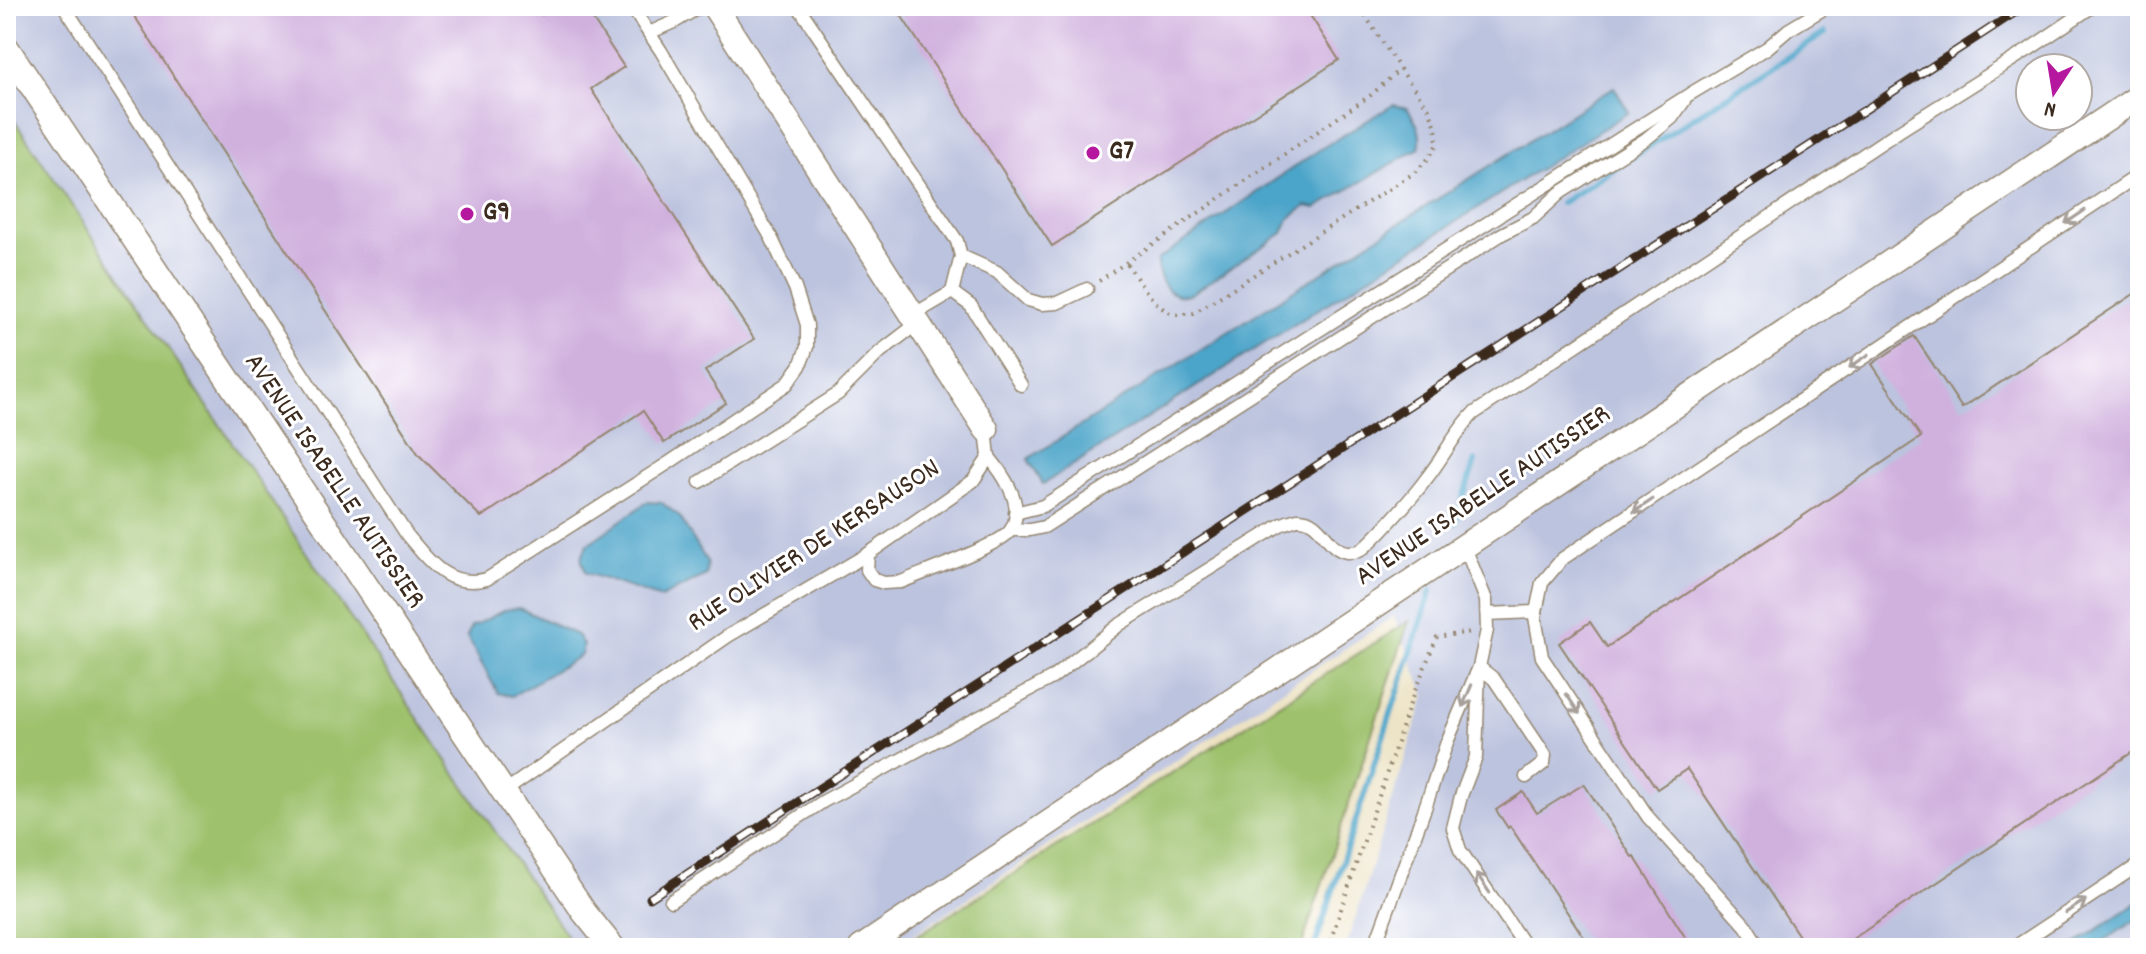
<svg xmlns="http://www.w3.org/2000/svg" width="2146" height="954" viewBox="0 0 2146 954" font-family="Dekko,sans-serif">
  <rect width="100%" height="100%" fill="#fff"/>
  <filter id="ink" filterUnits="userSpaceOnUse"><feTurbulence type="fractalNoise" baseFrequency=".0125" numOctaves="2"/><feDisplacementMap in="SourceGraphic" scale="16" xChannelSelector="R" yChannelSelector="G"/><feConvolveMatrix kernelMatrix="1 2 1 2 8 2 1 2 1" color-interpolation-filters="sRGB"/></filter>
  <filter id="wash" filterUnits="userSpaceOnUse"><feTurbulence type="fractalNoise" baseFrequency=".006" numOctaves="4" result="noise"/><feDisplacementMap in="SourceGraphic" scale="32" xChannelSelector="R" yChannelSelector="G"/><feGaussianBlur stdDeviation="1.8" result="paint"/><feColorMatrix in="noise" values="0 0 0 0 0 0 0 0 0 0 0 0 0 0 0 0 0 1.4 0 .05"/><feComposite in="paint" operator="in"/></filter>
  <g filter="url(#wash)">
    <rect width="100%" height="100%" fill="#ece2c3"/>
    <path fill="#bcc3de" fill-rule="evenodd" d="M6 6H2140V948H1346L1425 695 1394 616 894 948H575L440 751 6 108ZM2030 68H2078V116H2030Z"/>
    <g fill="#9dc16c" stroke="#6c7645" stroke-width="2">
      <polygon points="6,108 440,751 575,948 6,948"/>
      <polygon points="1409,621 1301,948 898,948"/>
    </g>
    <g fill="#4ca4c9" stroke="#446774" stroke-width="2">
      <polygon points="1614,87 1629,112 1043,484 1028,459"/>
      <path d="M1393 105 1407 108C1416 121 1423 132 1419 148L1316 208 1306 206 1289 219 1283 233 1191 294C1186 295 1180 296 1177 295 1164 292 1156 271 1157 260L1322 148Z"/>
      <polygon points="647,502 662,503 679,516 707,562 706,575 661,598 586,573 581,558 587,545"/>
      <polygon points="519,608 577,635 583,645 581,655 512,696 498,693 467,637 471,627 505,610"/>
      <polygon points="2140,901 2140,917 2093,948 2070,948"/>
    </g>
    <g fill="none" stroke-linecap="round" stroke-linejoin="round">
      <g stroke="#4ca4c9" stroke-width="6">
        <polyline points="1561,203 1825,33"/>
        <polyline points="1455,523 1475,461"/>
        <polyline points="1314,948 1431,591"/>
      </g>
    </g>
    <g id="blocks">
      <g fill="#d0b1de">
        <polygon points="128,6 536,6 542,15 557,6 584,6 624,67 591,89 754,339 705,371 726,403 664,443 643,411 481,517 419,455"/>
        <polygon points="895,6 1304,6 1339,60 1052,246"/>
        <polygon points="2140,290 2140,747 1839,948 1807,948 1687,769 1657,789 1559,643 1590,622 1607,647 1921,437 1872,364 1914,336 1962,408"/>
        <polygon points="1584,784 1632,857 1634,856 1692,948 1591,948 1510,826 1508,828 1496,810 1523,792 1537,813"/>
      </g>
    </g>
  </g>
  <g filter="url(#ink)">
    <use href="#blocks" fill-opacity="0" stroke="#948670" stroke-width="2"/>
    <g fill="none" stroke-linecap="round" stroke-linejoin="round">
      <defs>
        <g id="service">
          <path d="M64 6 407 535C430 562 448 589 487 579L670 462 787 384 800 366 807 347V325L795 288 771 237 661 51 631 6"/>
          <polyline points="798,6 957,241 961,256 952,292"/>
          <polyline points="649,33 676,21 701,6"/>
          <polyline points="961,256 997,272 1028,300 1042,304 1057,303 1087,289"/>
          <polyline points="913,315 952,292 971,306 1021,385"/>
          <polyline points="700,482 838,394 880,352 918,323"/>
          <polyline points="1015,513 1043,506 1690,94 1767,48 1788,30 1828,6"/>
          <polyline points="1011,530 1030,530 1044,527 1502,234 1533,218 1560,193 1646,139 1672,118 1684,101"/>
          <polyline points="1464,545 1486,600 1487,630 1479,667 1494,679 1545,755 1544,763 1526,777"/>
          <path d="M868 554 867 570 874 580 884 583 901 582C922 573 999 546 1010 531 1027 507 1003 474 989 457"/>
          <polyline points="1487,614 1536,612"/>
          <polyline points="505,791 728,636 868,554 973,481 989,457 986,429"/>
          <path d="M671 901 824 801 1052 678 1119 625 1280 525C1285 523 1292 520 1298 519 1322 518 1326 549 1347 552 1349 552 1356 552 1359 551 1371 545 1416 493 1426 479 1443 458 1454 434 1473 414L1899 131 2028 50 2093 6"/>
          <polyline points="1374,948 1425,808 1447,742 1479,667 1476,757 1461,796 1453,828 1460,850 1526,948"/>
          <polyline points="1760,948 1746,926 1648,817 1542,657 1535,617 1542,583 1562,559 2140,174"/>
          <polyline points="2013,948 2140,864"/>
        </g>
        <g id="minor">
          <polyline points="714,6 986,429"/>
          <polyline points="6,47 584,912 613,948"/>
          <polyline points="861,948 2140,96"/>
        </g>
      </defs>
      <use href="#service" stroke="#948670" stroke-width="15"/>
      <use href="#minor" stroke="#948670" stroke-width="27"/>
      <g stroke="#948670" stroke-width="4" stroke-dasharray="2 6" stroke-linecap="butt">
        <path d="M1127 264C1137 278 1151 302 1167 311 1174 316 1185 314 1194 313L1414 173 1429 158 1437 144 1436 127 1429 109 1400 69 1359 6"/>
        <polyline points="1099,281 1371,95 1399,70"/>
        <polyline points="1328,948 1412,698 1437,637 1472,632"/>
      </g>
      <use href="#service" stroke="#fff" stroke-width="12"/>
      <use href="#minor" stroke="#fff" stroke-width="24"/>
      <defs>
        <polyline id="rail" points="650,898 2025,6"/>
      </defs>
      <use href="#rail" stroke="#3b2a1e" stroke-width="9"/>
      <use href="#rail" stroke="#fff" stroke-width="6" stroke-dasharray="18" stroke-linecap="butt"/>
    </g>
    <defs><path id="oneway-shaft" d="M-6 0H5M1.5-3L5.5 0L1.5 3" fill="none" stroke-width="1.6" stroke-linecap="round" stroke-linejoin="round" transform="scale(2)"/></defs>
    <g stroke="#a79f9a">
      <use href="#oneway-shaft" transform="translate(2075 217) rotate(146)"/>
      <use href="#oneway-shaft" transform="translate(1859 361) rotate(146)"/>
      <use href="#oneway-shaft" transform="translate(1643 506) rotate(146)"/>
      <use href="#oneway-shaft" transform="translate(1467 696) rotate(113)"/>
      <use href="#oneway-shaft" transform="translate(1573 704) rotate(56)"/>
      <use href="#oneway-shaft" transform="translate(1483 883) rotate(-124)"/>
      <use href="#oneway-shaft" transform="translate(2076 906) rotate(-33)"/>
    </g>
  </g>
  <g fill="#b5179e" stroke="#fff" stroke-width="3">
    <circle cx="1093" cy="153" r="8"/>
    <circle cx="467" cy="214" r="8"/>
  </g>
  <g text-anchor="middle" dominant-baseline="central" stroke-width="6" stroke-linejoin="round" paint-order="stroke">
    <g font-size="28" font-weight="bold" fill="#3b2a1e" stroke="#fff" text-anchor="start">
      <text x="1109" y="153">G7</text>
      <text x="483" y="214">G9</text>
    </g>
    <g font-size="28" fill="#3b2a1e" stroke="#fff">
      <text transform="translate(333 482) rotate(56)">AVENUE ISABELLE AUTISSIER</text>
      <text transform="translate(1484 497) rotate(-34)">AVENUE ISABELLE AUTISSIER</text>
      <text transform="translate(815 547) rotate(-33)">RUE OLIVIER DE KERSAUSON</text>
    </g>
  </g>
  <rect width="2146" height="954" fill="none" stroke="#fff" stroke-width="32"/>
  <g transform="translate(2054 92) rotate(192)"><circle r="38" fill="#ffffff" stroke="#b1aaa5" stroke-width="2"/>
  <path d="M0-6L14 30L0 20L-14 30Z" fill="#b5179e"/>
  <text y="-12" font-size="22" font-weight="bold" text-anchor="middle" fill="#3b2a1e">N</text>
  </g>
</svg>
